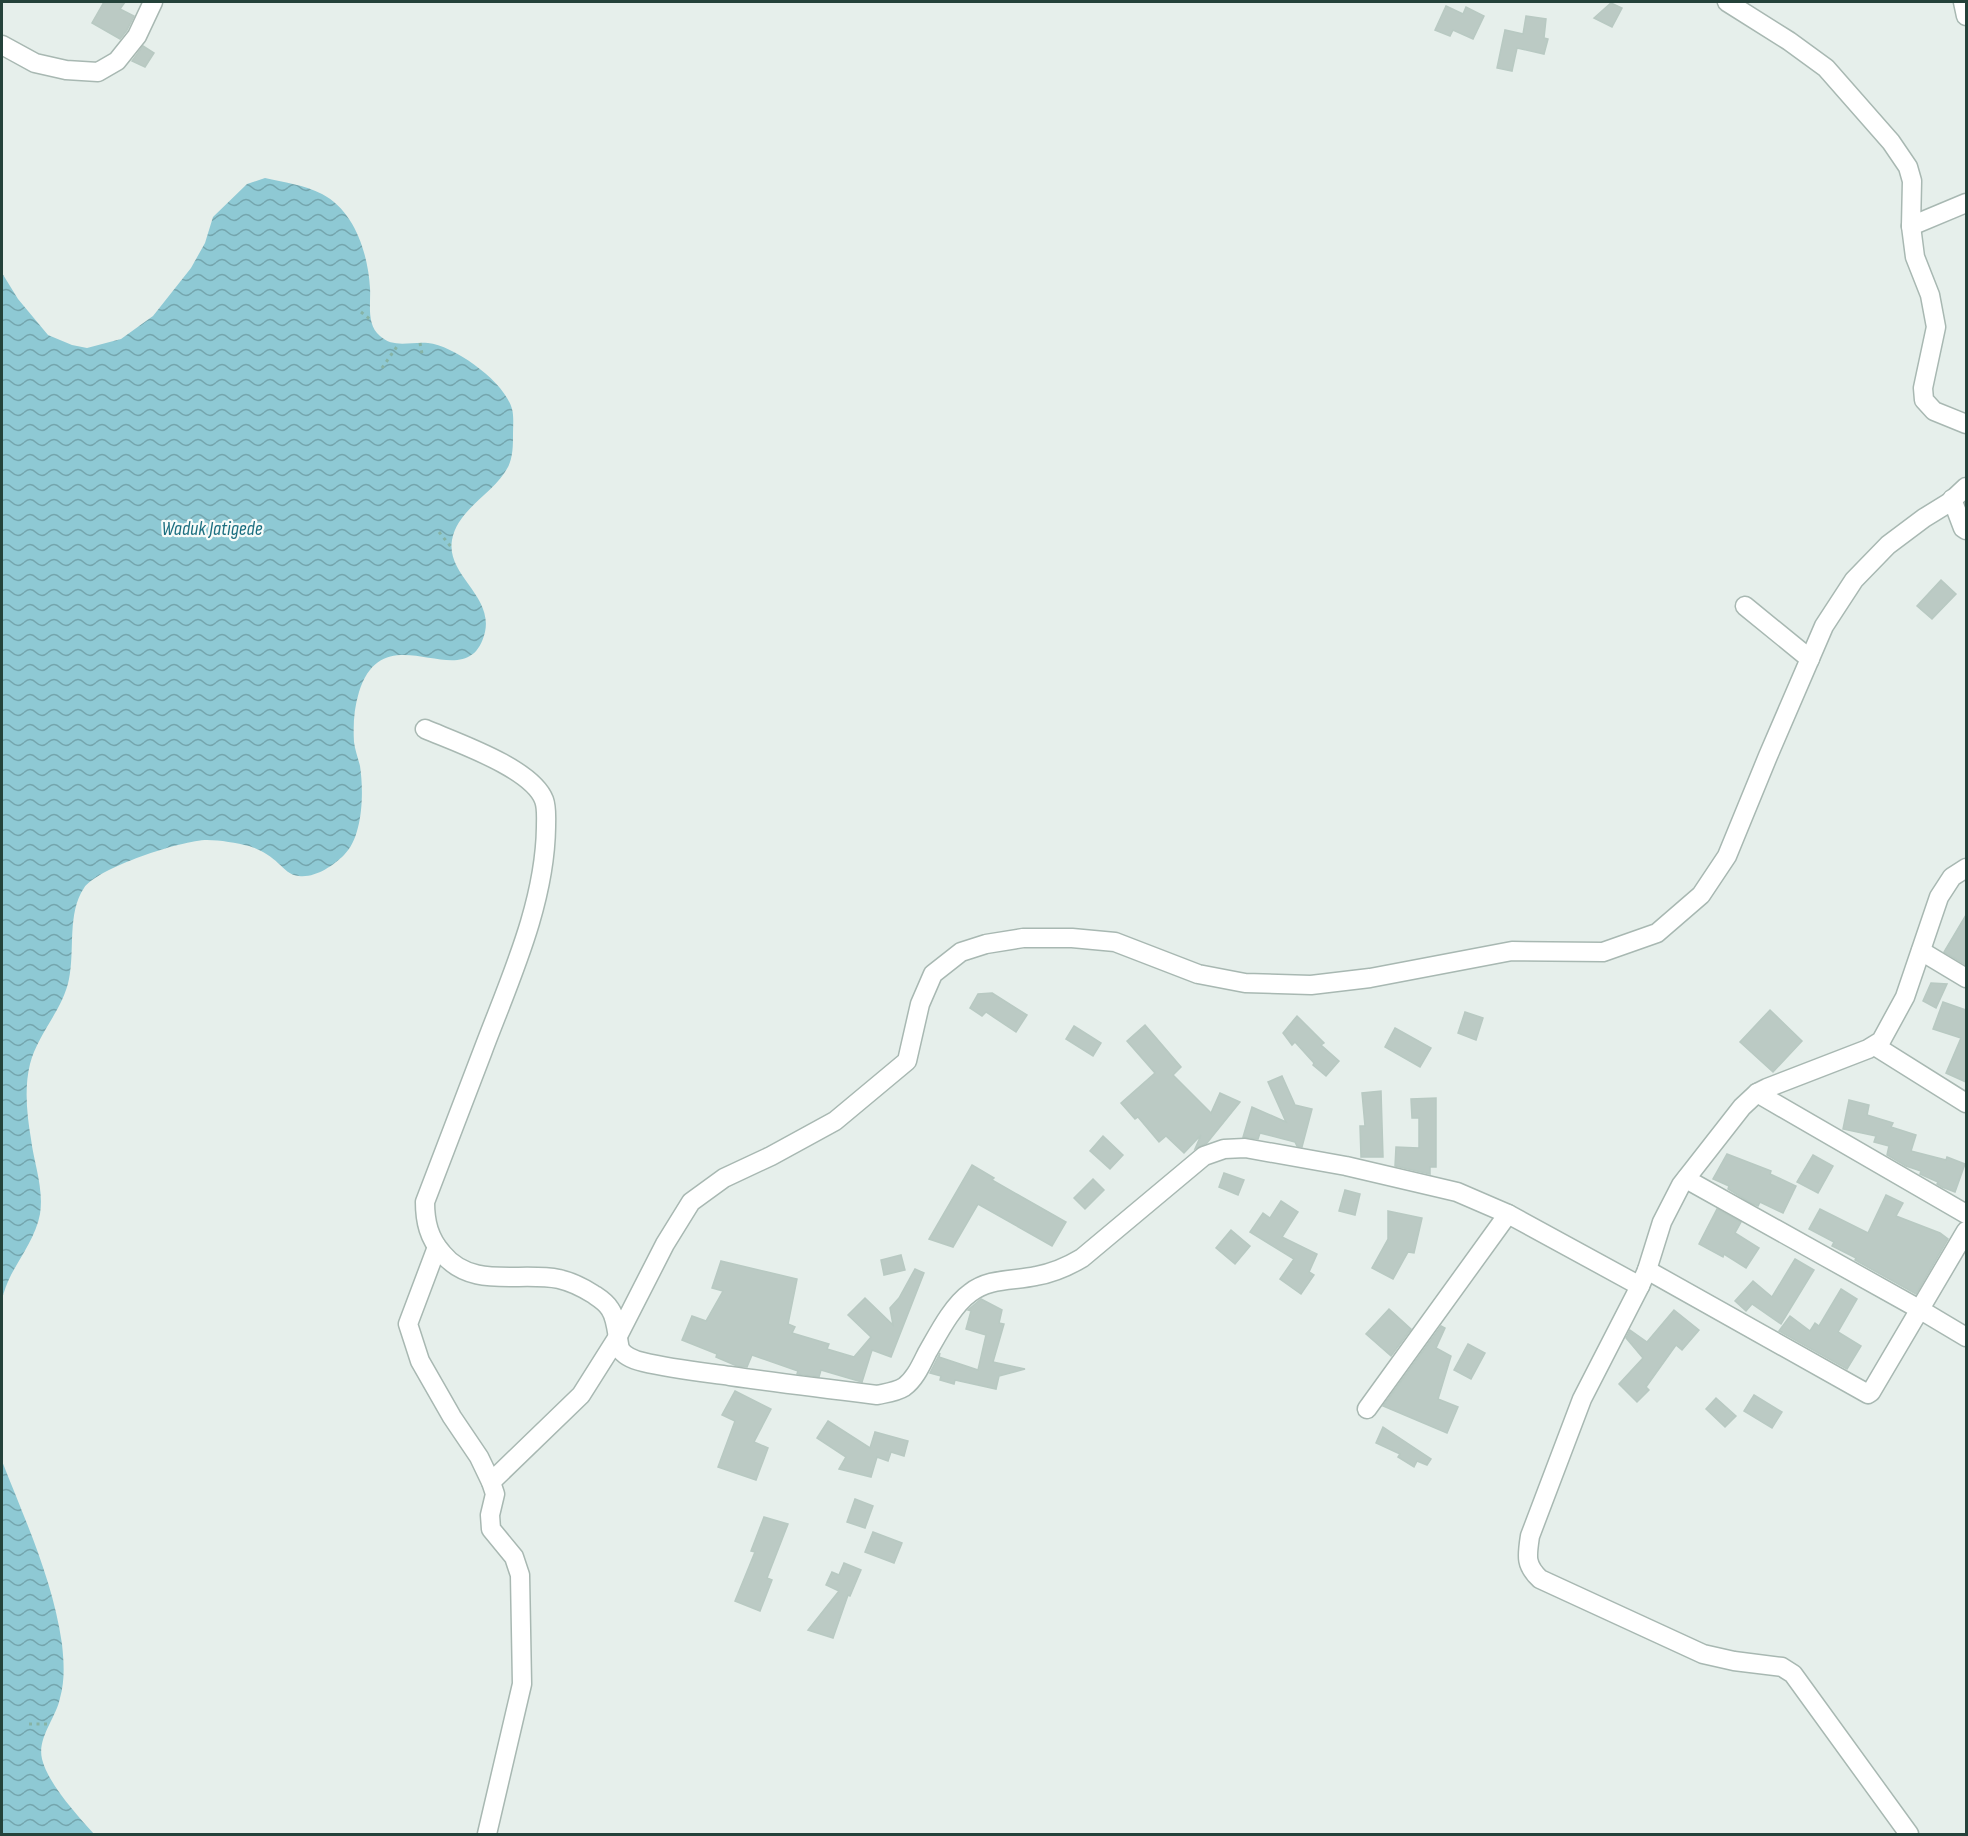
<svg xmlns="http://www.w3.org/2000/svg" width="1968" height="1836" viewBox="0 0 1968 1836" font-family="'Sofia Sans Condensed',sans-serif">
  <defs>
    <pattern id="water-waves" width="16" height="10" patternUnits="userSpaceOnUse" patternTransform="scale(1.5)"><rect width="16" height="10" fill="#8ec9d4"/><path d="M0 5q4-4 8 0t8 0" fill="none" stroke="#74a5ad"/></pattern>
  </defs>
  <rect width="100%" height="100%" fill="#e6efeb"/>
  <g fill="url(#water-waves)">
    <path d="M265 178C283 182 305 185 322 194 355 211 368 254 370 288 371 304 366 324 380 336 394 349 412 341 428 343 455 346 505 382 512 409 514 416 513 426 513 434 513 445 513 457 508 467 494 494 458 508 452 540 446 575 493 595 485 632 468 702 385 609 359 692 354 708 353 725 354 742 355 750 358 758 360 766 364 792 363 837 344 855 333 866 315 878 299 876 289 875 285 869 278 863 271 856 259 849 249 846 237 843 220 840 207 840 182 840 97 868 84 888 67 913 75 951 69 979 63 1010 38 1033 30 1064 24 1088 27 1115 31 1139 34 1164 44 1188 40 1214 36 1236 21 1256 11 1275 7 1283 4 1291 2 1299V273L18 299 48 335 72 345 87 348 121 339 153 316 191 268 205 243 213 217 247 184Z"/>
    <path d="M2 1461C25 1520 53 1580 62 1644 64 1663 65 1680 60 1698 56 1718 37 1738 42 1759 48 1784 78 1816 94 1834H2Z"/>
  </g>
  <g fill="#bbcac4" stroke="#b8c9c2" stroke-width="1.5">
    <polygon points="104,2 125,2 120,9 134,16 127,30 120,39 92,23"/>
    <polygon points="1611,3 1622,8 1612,27 1594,18"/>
    <polygon points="1446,6 1463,14 1466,7 1484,16 1473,39 1453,30 1450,36 1435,30"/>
    <polygon points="1526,16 1546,19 1544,38 1548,39 1544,54 1517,48 1512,71 1497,68 1505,30 1523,34"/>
    <polygon points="143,46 154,53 145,67 132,61"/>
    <polygon points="1941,580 1956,594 1932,619 1917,606"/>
    <polygon points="1966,915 1966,965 1944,952"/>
    <polygon points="1931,983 1947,984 1936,1008 1923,1001"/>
    <polygon points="992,993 1027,1015 1016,1032 986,1012 982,1016 970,1008 978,994"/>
    <polygon points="1943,1002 1966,1010 1966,1082 1946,1073 1961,1038 1933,1029"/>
    <polygon points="1770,1010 1802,1041 1773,1072 1740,1042"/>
    <polygon points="1465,1012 1483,1018 1476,1040 1458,1033"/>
    <polygon points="1297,1016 1324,1043 1321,1045 1339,1061 1326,1076 1313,1065 1314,1063 1295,1042 1292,1045 1283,1033"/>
    <polygon points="1145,1025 1181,1067 1173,1075 1211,1113 1220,1093 1240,1102 1207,1143 1195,1149 1201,1135 1184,1153 1166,1136 1159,1142 1138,1117 1135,1119 1121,1103 1155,1073 1127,1041"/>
    <polygon points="1074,1026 1101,1043 1093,1056 1066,1039"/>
    <polygon points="1395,1028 1431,1048 1420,1067 1385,1047"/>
    <polygon points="1282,1076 1295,1105 1312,1109 1302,1147 1297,1146 1295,1142 1260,1133 1258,1139 1243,1137 1252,1107 1286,1122 1268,1082"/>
    <polygon points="1381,1091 1383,1157 1361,1157 1360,1126 1365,1126 1362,1093"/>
    <polygon points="1436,1098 1436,1167 1430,1167 1430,1174 1395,1166 1396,1147 1419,1148 1419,1118 1412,1118 1411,1099"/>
    <polygon points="1849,1100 1869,1105 1867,1115 1893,1123 1891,1127 1916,1135 1911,1151 1946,1160 1947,1157 1965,1164 1955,1192 1942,1187 1937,1184 1938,1182 1920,1174 1921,1171 1906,1166 1887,1155 1889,1146 1874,1142 1876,1136 1843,1129"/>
    <polygon points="1103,1136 1123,1155 1110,1169 1090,1151"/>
    <polygon points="1727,1154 1771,1171 1770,1174 1796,1186 1783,1213 1760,1202 1758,1206 1751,1203 1728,1189 1729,1186 1713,1179"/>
    <polygon points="1813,1155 1833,1166 1818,1193 1797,1182"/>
    <polygon points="972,1165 994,1178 992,1180 1066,1222 1052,1246 978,1204 953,1247 929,1239"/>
    <polygon points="1224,1173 1244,1180 1238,1195 1219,1187"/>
    <polygon points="1093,1179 1104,1190 1085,1209 1074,1198"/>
    <polygon points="1345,1190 1360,1194 1355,1215 1339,1211"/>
    <polygon points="1886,1195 1903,1203 1896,1216 1940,1233 1948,1239 1916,1294 1855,1260 1856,1258 1832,1246 1834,1242 1809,1229 1820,1209 1868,1233"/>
    <polygon points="1281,1201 1298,1212 1282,1237 1317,1254 1309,1272 1314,1275 1301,1294 1280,1279 1294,1259 1250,1232 1263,1213 1270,1218"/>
    <polygon points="1717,1209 1741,1222 1735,1233 1759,1248 1746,1268 1724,1254 1723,1257 1699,1244"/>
    <polygon points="1388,1211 1422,1218 1414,1253 1408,1252 1393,1279 1372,1268 1388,1239"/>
    <polygon points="1231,1230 1250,1246 1235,1264 1216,1248"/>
    <polygon points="901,1255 905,1270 884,1275 881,1260"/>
    <polygon points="1795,1259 1814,1270 1781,1324 1752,1304 1746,1311 1735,1301 1753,1281 1772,1297"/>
    <polygon points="721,1261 797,1279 788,1324 795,1327 792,1333 829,1344 827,1349 854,1357 871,1337 848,1315 865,1298 893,1325 890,1308 899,1298 915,1269 924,1273 891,1357 872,1350 862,1382 821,1370 819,1377 797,1374 798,1371 752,1355 747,1367 737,1366 716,1357 717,1354 682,1340 692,1316 706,1321 723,1291 712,1288"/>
    <polygon points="1841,1289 1857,1299 1838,1332 1861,1346 1847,1369 1779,1331 1790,1316 1810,1331 1815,1323 1819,1326"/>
    <polygon points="981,1299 1002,1310 999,1323 1004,1324 993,1362 1025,1369 999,1376 996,1389 955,1380 954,1384 940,1380 941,1376 930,1373 940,1353 939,1357 978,1370 986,1335 966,1329 971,1311 968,1310"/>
    <polygon points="1389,1309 1411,1329 1391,1356 1366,1334"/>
    <polygon points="1674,1310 1699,1330 1682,1350 1676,1345 1646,1387 1649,1390 1637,1402 1619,1384 1643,1358 1626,1338 1630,1330 1647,1342"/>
    <polygon points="1441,1326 1445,1328 1436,1348 1451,1356 1438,1399 1458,1407 1447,1433 1383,1406"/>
    <polygon points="1468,1344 1485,1353 1471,1379 1454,1370"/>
    <polygon points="735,1391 771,1409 754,1442 768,1448 756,1480 718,1467 735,1421 722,1415"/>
    <polygon points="1754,1395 1782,1412 1772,1428 1744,1411"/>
    <polygon points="1716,1398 1736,1416 1725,1427 1706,1409"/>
    <polygon points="828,1421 870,1448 875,1432 908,1441 904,1456 891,1452 888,1461 877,1457 871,1477 839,1469 846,1457 817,1438"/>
    <polygon points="1383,1427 1431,1459 1427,1465 1417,1461 1414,1467 1398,1457 1400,1454 1376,1443"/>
    <polygon points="855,1499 873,1506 865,1528 847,1522"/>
    <polygon points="764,1517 788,1524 767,1578 772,1580 760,1611 735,1601 755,1552 751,1551"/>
    <polygon points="873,1532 902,1543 894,1563 865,1552"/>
    <polygon points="844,1563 861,1570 850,1596 848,1595 833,1638 808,1630 839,1591 826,1585 832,1572 839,1575"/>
  </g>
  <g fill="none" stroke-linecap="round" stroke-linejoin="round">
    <defs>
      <g id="minor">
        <polyline points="1727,2 1789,41 1826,68 1891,142 1908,167 1912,181 1911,226 1915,257 1930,295 1936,327 1923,388 1924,400 1934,411 1966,424"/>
        <polyline points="1963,2 1966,16"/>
        <polyline points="2,45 35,63 66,70 98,72 117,61 137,36 153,2"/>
        <polyline points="1911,226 1966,203"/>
        <polyline points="1952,499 1963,528 1966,530"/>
        <polyline points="1745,606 1810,659"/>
        <path d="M425 729C455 742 532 768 544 800 547 808 546 818 546 827 545 905 509 981 482 1053 463 1103 444 1152 425 1202 425 1222 429 1238 442 1253 472 1290 519 1271 559 1279 572 1282 582 1287 593 1294 599 1298 606 1302 610 1309 617 1319 617 1337 620 1349 625 1357 634 1360 643 1362 672 1369 701 1372 730 1376 779 1383 828 1389 877 1395 886 1393 896 1392 904 1387 915 1379 921 1365 927 1353 938 1334 952 1306 970 1293 989 1278 1013 1281 1036 1276 1053 1273 1067 1267 1082 1258L1204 1156 1224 1149 1245 1148 1346 1166 1457 1192 1508 1214 1640 1286"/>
        <polyline points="1921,951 1966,978"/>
        <polyline points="1875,1046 1966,1103"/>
        <polyline points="1757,1093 1966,1214"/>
        <polyline points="1686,1179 1919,1309 1966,1337"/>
        <polyline points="437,1247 408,1324 420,1361 452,1417 479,1457 491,1482 495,1494 490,1515 491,1529 514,1557 520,1575 522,1684 487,1834"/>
        <polyline points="1647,1270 1868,1394 1871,1392 1966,1231"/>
        <polyline points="1367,1409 1508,1214"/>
        <polyline points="491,1482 581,1395 617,1338 665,1244 691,1202 724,1178 771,1156 835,1121 907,1061 920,1004 933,974 961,952 986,944 1023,938 1072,938 1115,942 1198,974 1245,983 1311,985 1370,978 1512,951 1603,952 1657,933 1701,895 1727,856 1768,756 1824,626 1854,580 1888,545 1924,518 1950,502 1966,487"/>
        <path d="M1909 1834 1793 1674 1782 1667 1734 1661 1703 1654 1540 1579C1525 1565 1527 1556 1530 1536L1582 1399 1640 1286 1647 1270 1662 1222 1681 1185 1742 1107 1757 1093 1767 1088 1868 1049 1881 1041 1905 997 1939 897 1952 877 1966 868"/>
      </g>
    </defs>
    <use href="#minor" stroke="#a8b8b2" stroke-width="21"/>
    <g stroke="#86b3a5" stroke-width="3" stroke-dasharray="3 4.5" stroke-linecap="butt">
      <polyline points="361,312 371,320"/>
      <polyline points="420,343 422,354"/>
      <polyline points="382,368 398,345"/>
      <polyline points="439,532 452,548"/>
      <polyline points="29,1724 49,1724"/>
    </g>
    <use href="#minor" stroke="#fff" stroke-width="18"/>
  </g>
  <g text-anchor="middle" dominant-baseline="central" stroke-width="4.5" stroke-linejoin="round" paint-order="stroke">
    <g font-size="20" font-style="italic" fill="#1c6f80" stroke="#f7fbf9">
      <text x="212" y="529">Waduk Jatigede</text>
    </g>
  </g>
  <rect width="1968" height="1836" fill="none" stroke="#24423a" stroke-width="6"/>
</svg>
